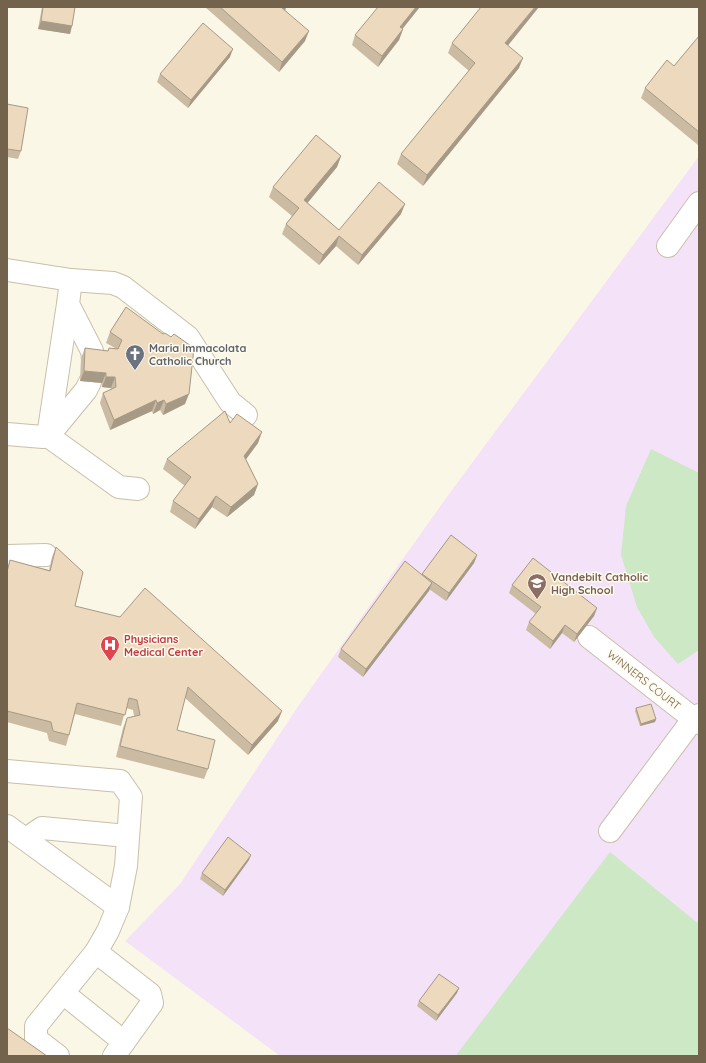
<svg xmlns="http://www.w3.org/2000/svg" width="706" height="1063" viewBox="0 0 706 1063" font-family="Quicksand,sans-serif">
  <rect width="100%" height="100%" fill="#fbf7e6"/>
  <polygon fill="#f4e3f8" points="699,156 699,1056 280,1056 125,941 180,884 299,705 449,494"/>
  <g fill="#cde8c5">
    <polygon points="651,449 699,473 699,650 678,664 654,637 637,607 621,555 626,506"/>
    <polygon points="610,852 699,924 699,1056 457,1056 457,1054"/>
  </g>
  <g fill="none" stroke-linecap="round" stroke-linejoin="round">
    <defs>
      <g id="minor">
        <polyline points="668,246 699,203"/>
        <polyline points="7,270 71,280 68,304 92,351 93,359"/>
        <polyline points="71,280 113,283 123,287 188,337 230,402 246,415"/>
        <polyline points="68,304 48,436 119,487 138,489"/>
        <polyline points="7,434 43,437 48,436 86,390 90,382"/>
        <polyline points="7,556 46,555"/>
        <polyline points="589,637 699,723"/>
        <polyline points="7,771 120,781 131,797 126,866 118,907 108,931 96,952 36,1026 36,1039 58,1056"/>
        <polyline points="7,826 118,907"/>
        <polyline points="610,831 694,718 699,715"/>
        <polyline points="26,839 42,828 127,836"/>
        <polyline points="96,952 150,994 152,1003 114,1056"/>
        <polyline points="63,993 124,1042"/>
      </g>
    </defs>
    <use href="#minor" stroke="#c9bfaa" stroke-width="24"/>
    <use href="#minor" stroke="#fff" stroke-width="22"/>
  </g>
  <g fill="#ccbba3">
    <polygon points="42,7 75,7 70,34 38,29"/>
    <polygon points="205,7 286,7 285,10 305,41 279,72"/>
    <polygon points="403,29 399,40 378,67 352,45 355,35"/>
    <polygon points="699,36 699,143 698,145 641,98 645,88 674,66"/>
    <polygon points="452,43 508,45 519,68 423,186 397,164 401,154 469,71 448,53"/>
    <polygon points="230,57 188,108 157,82 160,74"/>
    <polygon points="7,104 21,151 18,159 7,157"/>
    <polygon points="341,156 337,167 307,203 339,230 401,214 358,265 336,246 319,265 282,234 286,224 292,216 269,197 273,187"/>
    <polygon points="126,307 185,404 163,415 160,410 153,414 152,411 110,430 100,403 103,393 111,389 111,388 102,387 102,383 80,381 81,358 85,348 108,351 109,348 115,348 106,343 110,332"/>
    <polygon points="230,423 258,443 246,459 258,484 254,495 227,517 212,507 195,529 170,512 173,501 185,486 163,469 167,459"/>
    <polygon points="56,547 75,606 278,721 248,755 185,698 177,730 208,769 204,779 116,757 123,728 127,718 134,716 133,710 126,708 121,726 75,714 69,735 66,746 49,741 47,733 7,722 7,569 10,560 49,570 52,557"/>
    <polygon points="477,555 474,563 446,601 429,589 363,677 338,657 341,649 422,574"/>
    <polygon points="512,585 597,608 594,616 574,642 562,633 550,649 526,630 529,622 536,614 509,593"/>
    <polygon points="636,708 656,719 655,722 640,726 635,711"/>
    <polygon points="249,860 223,896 200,879 202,873"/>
    <polygon points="459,988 457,993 436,1021 417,1006 419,1001"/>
  </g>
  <g fill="#a69985">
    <polygon points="283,7 286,7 285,11 282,8"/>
    <polygon points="416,7 420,7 396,37 400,27"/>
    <polygon points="535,7 539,7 502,53 505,43"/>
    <polygon points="41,21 72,26 70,34 38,29"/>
    <polygon points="403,29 399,40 378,67 382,56"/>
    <polygon points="309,31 305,41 279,72 282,62"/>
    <polygon points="233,49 230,57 188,108 191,100"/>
    <polygon points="523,58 519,68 423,186 427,175"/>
    <polygon points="341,156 337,167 301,211 304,200"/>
    <polygon points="405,204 401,214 358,265 362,255"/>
    <polygon points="339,236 336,246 319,265 323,255"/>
    <polygon points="84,371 106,373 102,383 80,381"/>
    <polygon points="106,377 115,377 111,388 102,387"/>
    <polygon points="189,394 185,404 163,415 166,404"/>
    <polygon points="156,400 152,411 110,430 114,420"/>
    <polygon points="164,400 160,410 153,414 157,403"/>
    <polygon points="262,432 258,443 241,466 244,456"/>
    <polygon points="258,484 254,495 227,517 231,507"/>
    <polygon points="216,496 212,507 195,529 199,519"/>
    <polygon points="477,555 474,563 446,601 449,593"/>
    <polygon points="432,583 429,591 363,677 366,669"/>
    <polygon points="597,608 594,616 574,642 577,634"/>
    <polygon points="565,625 562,633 550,649 553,641"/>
    <polygon points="282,711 278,721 248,755 252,745"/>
    <polygon points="656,719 655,722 640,726 641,724"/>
    <polygon points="251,855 249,860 223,896 225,890"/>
    <polygon points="459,988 457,993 436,1021 438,1015"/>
  </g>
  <g fill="#eddabe" stroke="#a69985">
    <polygon points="43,7 75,7 72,26 41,21"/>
    <polygon points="220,7 283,7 282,8 309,31 282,62"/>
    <polygon points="378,7 416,7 400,27 403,29 382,56 355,35"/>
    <polygon points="481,7 535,7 505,43 523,58 427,175 401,154 475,63 452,43"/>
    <polygon points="203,23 233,49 191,100 160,74"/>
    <polygon points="699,36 699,132 645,88 667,60 674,66"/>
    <polygon points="7,104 28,108 21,151 7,149"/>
    <polygon points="316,135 341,156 304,200 339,230 379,182 405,204 362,255 339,236 323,255 286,224 299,208 273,187"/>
    <polygon points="126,307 163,334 165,333 171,337 174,334 194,348 189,394 166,404 164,400 157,403 156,400 114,420 103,393 116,387 115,377 106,377 106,373 84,371 85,348 108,351 109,348 118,349 122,340 110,332"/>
    <polygon points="225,411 230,423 237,414 262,432 244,456 258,484 231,507 216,496 199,519 173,501 191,477 167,459"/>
    <polygon points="451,535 477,555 449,593 422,574"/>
    <polygon points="56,547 83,572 75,606 120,617 145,588 282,711 252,745 188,687 177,730 215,740 208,769 120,746 127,718 140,715 137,700 129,698 125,715 77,703 69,735 53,731 51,722 7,711 7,572 10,560 50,571"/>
    <polygon points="533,558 597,608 577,634 565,625 553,641 529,622 541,607 512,585"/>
    <polygon points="405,561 432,583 366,669 341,649"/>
    <polygon points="651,704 656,719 641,724 636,708"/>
    <polygon points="228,837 251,855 225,890 202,873"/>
    <polygon points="439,974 459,988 438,1015 419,1001"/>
    <polygon points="7,1028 47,1056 7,1056"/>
  </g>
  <defs>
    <symbol id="church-pin" viewBox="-11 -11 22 30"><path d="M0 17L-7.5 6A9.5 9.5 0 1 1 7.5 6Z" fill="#6b7280" stroke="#fefbed"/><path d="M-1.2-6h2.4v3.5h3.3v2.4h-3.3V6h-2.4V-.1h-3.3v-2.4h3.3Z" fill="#fff"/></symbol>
    <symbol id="school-pin" viewBox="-11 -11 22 30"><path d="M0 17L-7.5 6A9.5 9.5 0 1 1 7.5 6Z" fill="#8d6e63" stroke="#fefbed"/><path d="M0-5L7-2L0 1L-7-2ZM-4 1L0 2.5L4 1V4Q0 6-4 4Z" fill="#fff"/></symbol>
    <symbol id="hospital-pin" viewBox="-11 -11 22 30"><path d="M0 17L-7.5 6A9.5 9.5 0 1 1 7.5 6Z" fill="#e0444e" stroke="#fefbed"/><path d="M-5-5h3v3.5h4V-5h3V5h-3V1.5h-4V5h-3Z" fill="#fff"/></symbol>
  </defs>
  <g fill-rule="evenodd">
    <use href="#church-pin" x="124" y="343" width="22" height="30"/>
    <use href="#school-pin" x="526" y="572" width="22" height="30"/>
    <use href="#hospital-pin" x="99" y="634" width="22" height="30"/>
  </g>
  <g text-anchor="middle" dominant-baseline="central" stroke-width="3" stroke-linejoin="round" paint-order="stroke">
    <g font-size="11" font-weight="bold" fill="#5b616d" stroke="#fefbed" text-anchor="start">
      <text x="149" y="348">Maria Immacolata<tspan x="149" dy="13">Catholic Church</tspan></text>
    </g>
    <g font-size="11" font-weight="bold" fill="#785e54" stroke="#fefbed" text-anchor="start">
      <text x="551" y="577">Vandebilt Catholic<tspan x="551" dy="13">High School</tspan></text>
    </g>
    <g font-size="11" font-weight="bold" fill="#be3a42" stroke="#fefbed" text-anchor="start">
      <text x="124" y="639">Physicians<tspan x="124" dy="13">Medical Center</tspan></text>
    </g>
    <g font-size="11" fill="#73624c" stroke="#fefbed">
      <text transform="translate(644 680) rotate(38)">WINNERS COURT</text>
    </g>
  </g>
  <rect width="706" height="1063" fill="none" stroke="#73624c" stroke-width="16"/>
</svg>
